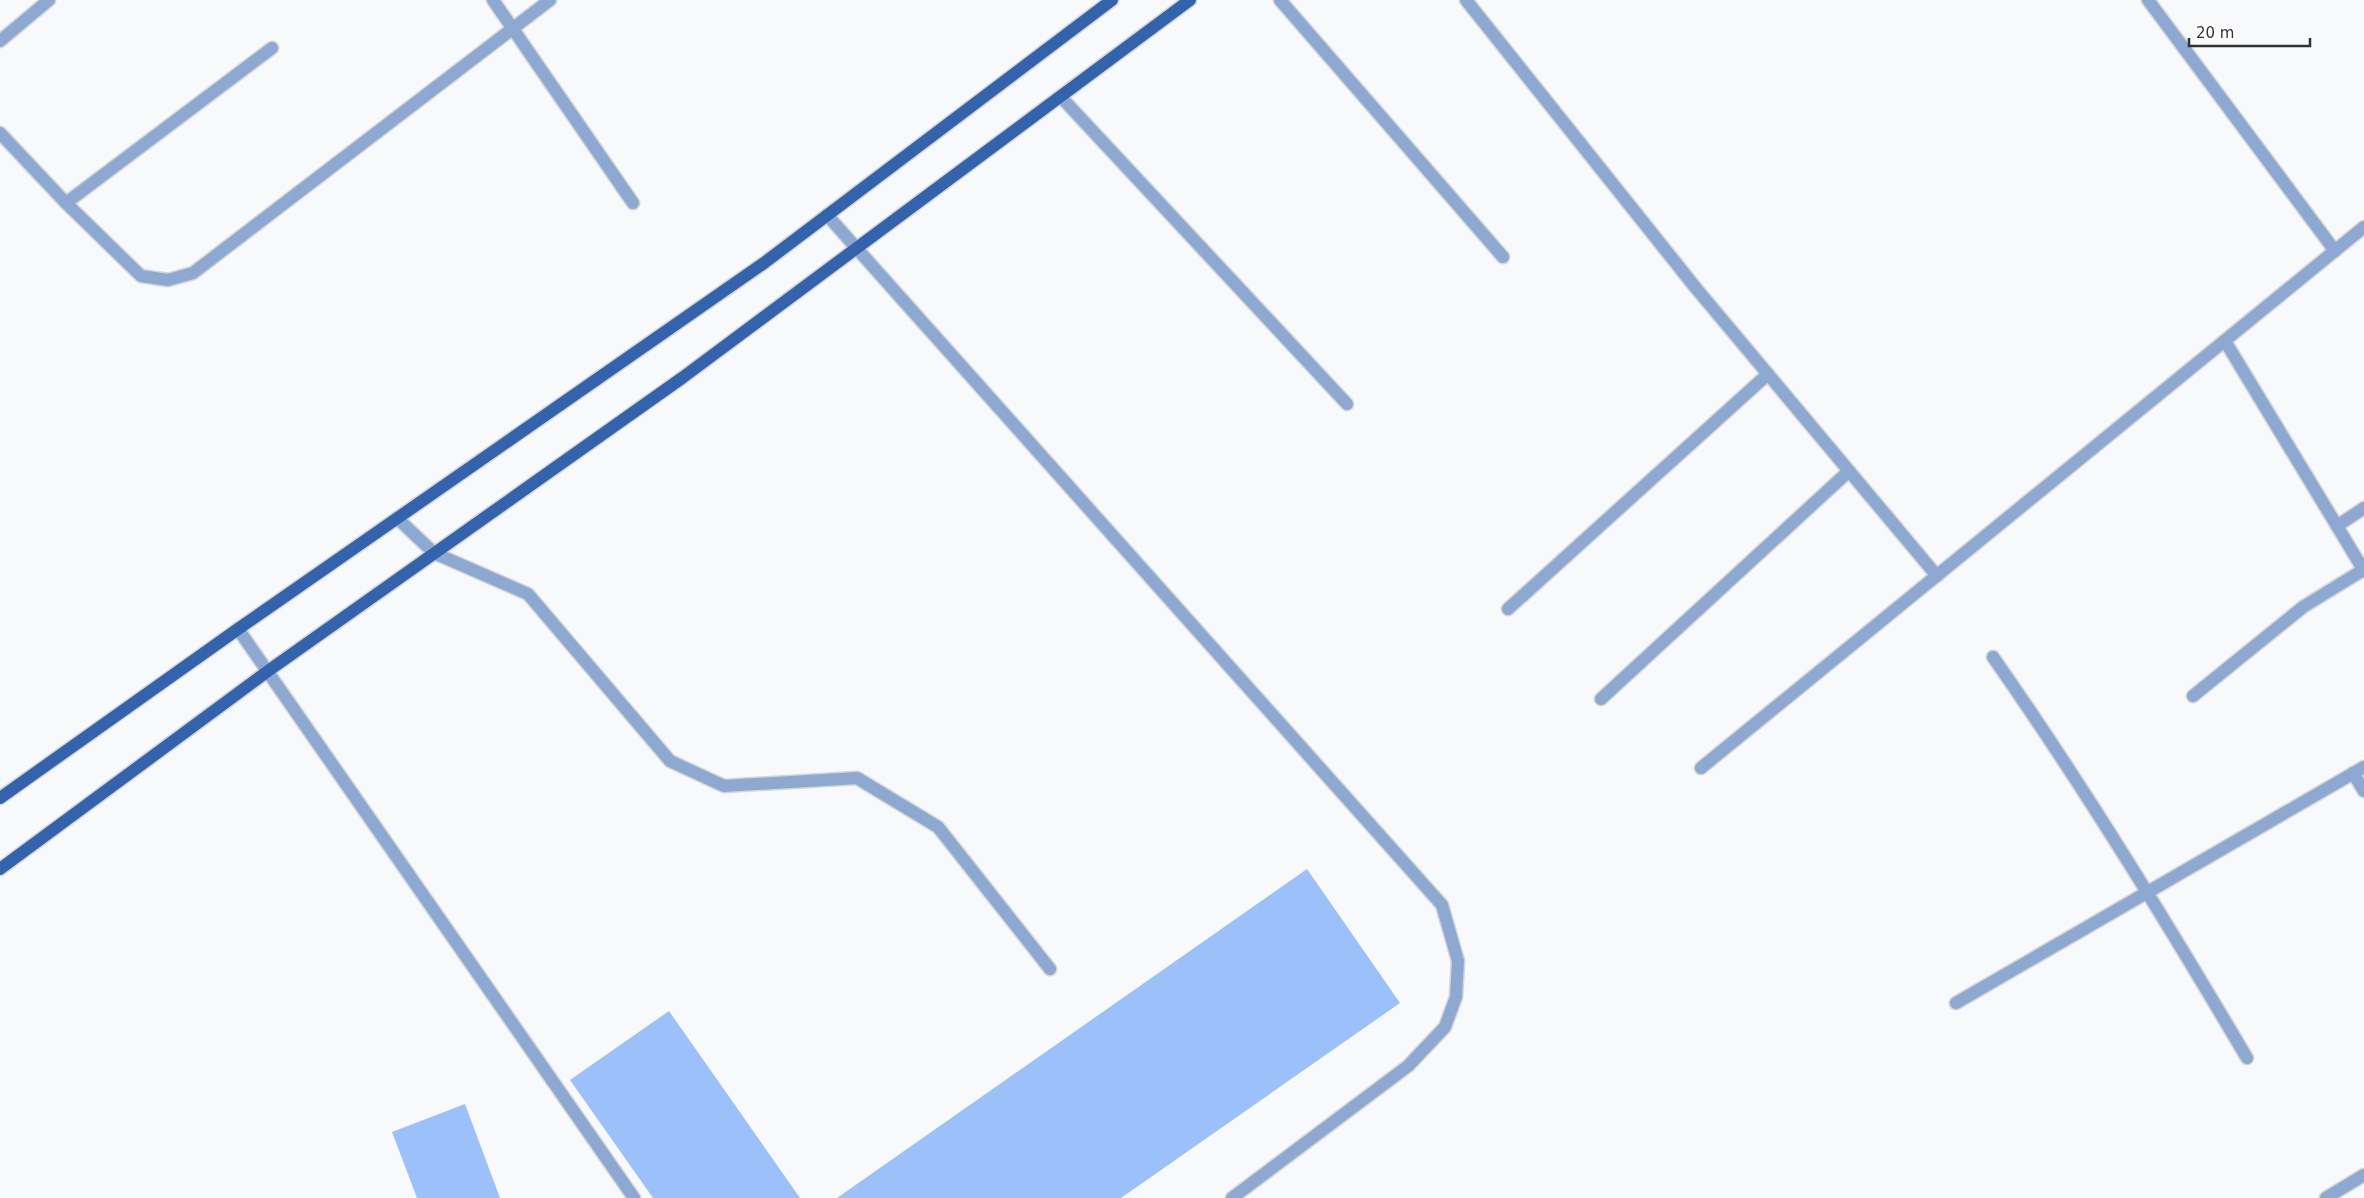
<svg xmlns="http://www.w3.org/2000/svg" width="2364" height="1198" viewBox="0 0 2364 1198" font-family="'DejaVu Sans',sans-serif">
  <rect width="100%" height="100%" fill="#f7f9fb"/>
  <g fill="#9cc1fa">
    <polygon points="1307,869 1400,1003 1121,1198 837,1198"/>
    <polygon points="669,1011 800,1198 653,1198 570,1080"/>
    <polygon points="465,1104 500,1198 417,1198 392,1132"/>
  </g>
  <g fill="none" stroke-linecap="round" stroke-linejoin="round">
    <defs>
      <g id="service">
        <polyline points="827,215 1442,905 1458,961 1456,997 1445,1027 1408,1066 1232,1198"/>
        <polyline points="397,518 434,553 528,594 670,761 724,786 857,778 938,827 1050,969"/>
        <polyline points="238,629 634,1198"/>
      </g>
      <g id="minor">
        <polyline points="493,0 633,203"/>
        <polyline points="1280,0 1503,257"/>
        <polyline points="1466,0 1695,287 1937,576"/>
        <polyline points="2148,0 2335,251"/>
        <polyline points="0,41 49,0"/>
        <polyline points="1061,97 1347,404"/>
        <polyline points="0,133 66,203 141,276 168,280 193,273 550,0"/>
        <polyline points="66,203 272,48"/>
        <polyline points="2225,341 2337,526"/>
        <polyline points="2364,508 2337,526 2364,571"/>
        <polyline points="1508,609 1768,374"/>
        <path d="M1993 657C2084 787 2166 921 2247 1058"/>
        <polyline points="2193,696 2303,607 2363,570"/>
        <polyline points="1601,699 1849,471"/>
        <polyline points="1701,768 2364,227"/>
        <polyline points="2353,773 2364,791"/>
        <polyline points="1956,1003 2364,767"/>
        <polyline points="2326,1198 2364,1175"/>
      </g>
      <g id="primary">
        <polyline points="0,798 238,629 764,263 1112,0"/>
        <polyline points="0,869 268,671 682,378 1190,0"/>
      </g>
    </defs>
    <use href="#service" stroke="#d3d5d7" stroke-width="15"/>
    <use href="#minor" stroke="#d3d5d7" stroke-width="15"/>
    <use href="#primary" stroke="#d3d5d7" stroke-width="15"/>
    <use href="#service" stroke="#8da9d2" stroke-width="12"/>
    <use href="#minor" stroke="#8da9d2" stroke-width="12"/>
    <use href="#primary" stroke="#3363ad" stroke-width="12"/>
  </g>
  <path d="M2189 38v8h121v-8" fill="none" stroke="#313233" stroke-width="2.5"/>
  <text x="2196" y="38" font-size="15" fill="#313233" stroke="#ffffff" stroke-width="4" paint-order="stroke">20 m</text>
</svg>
